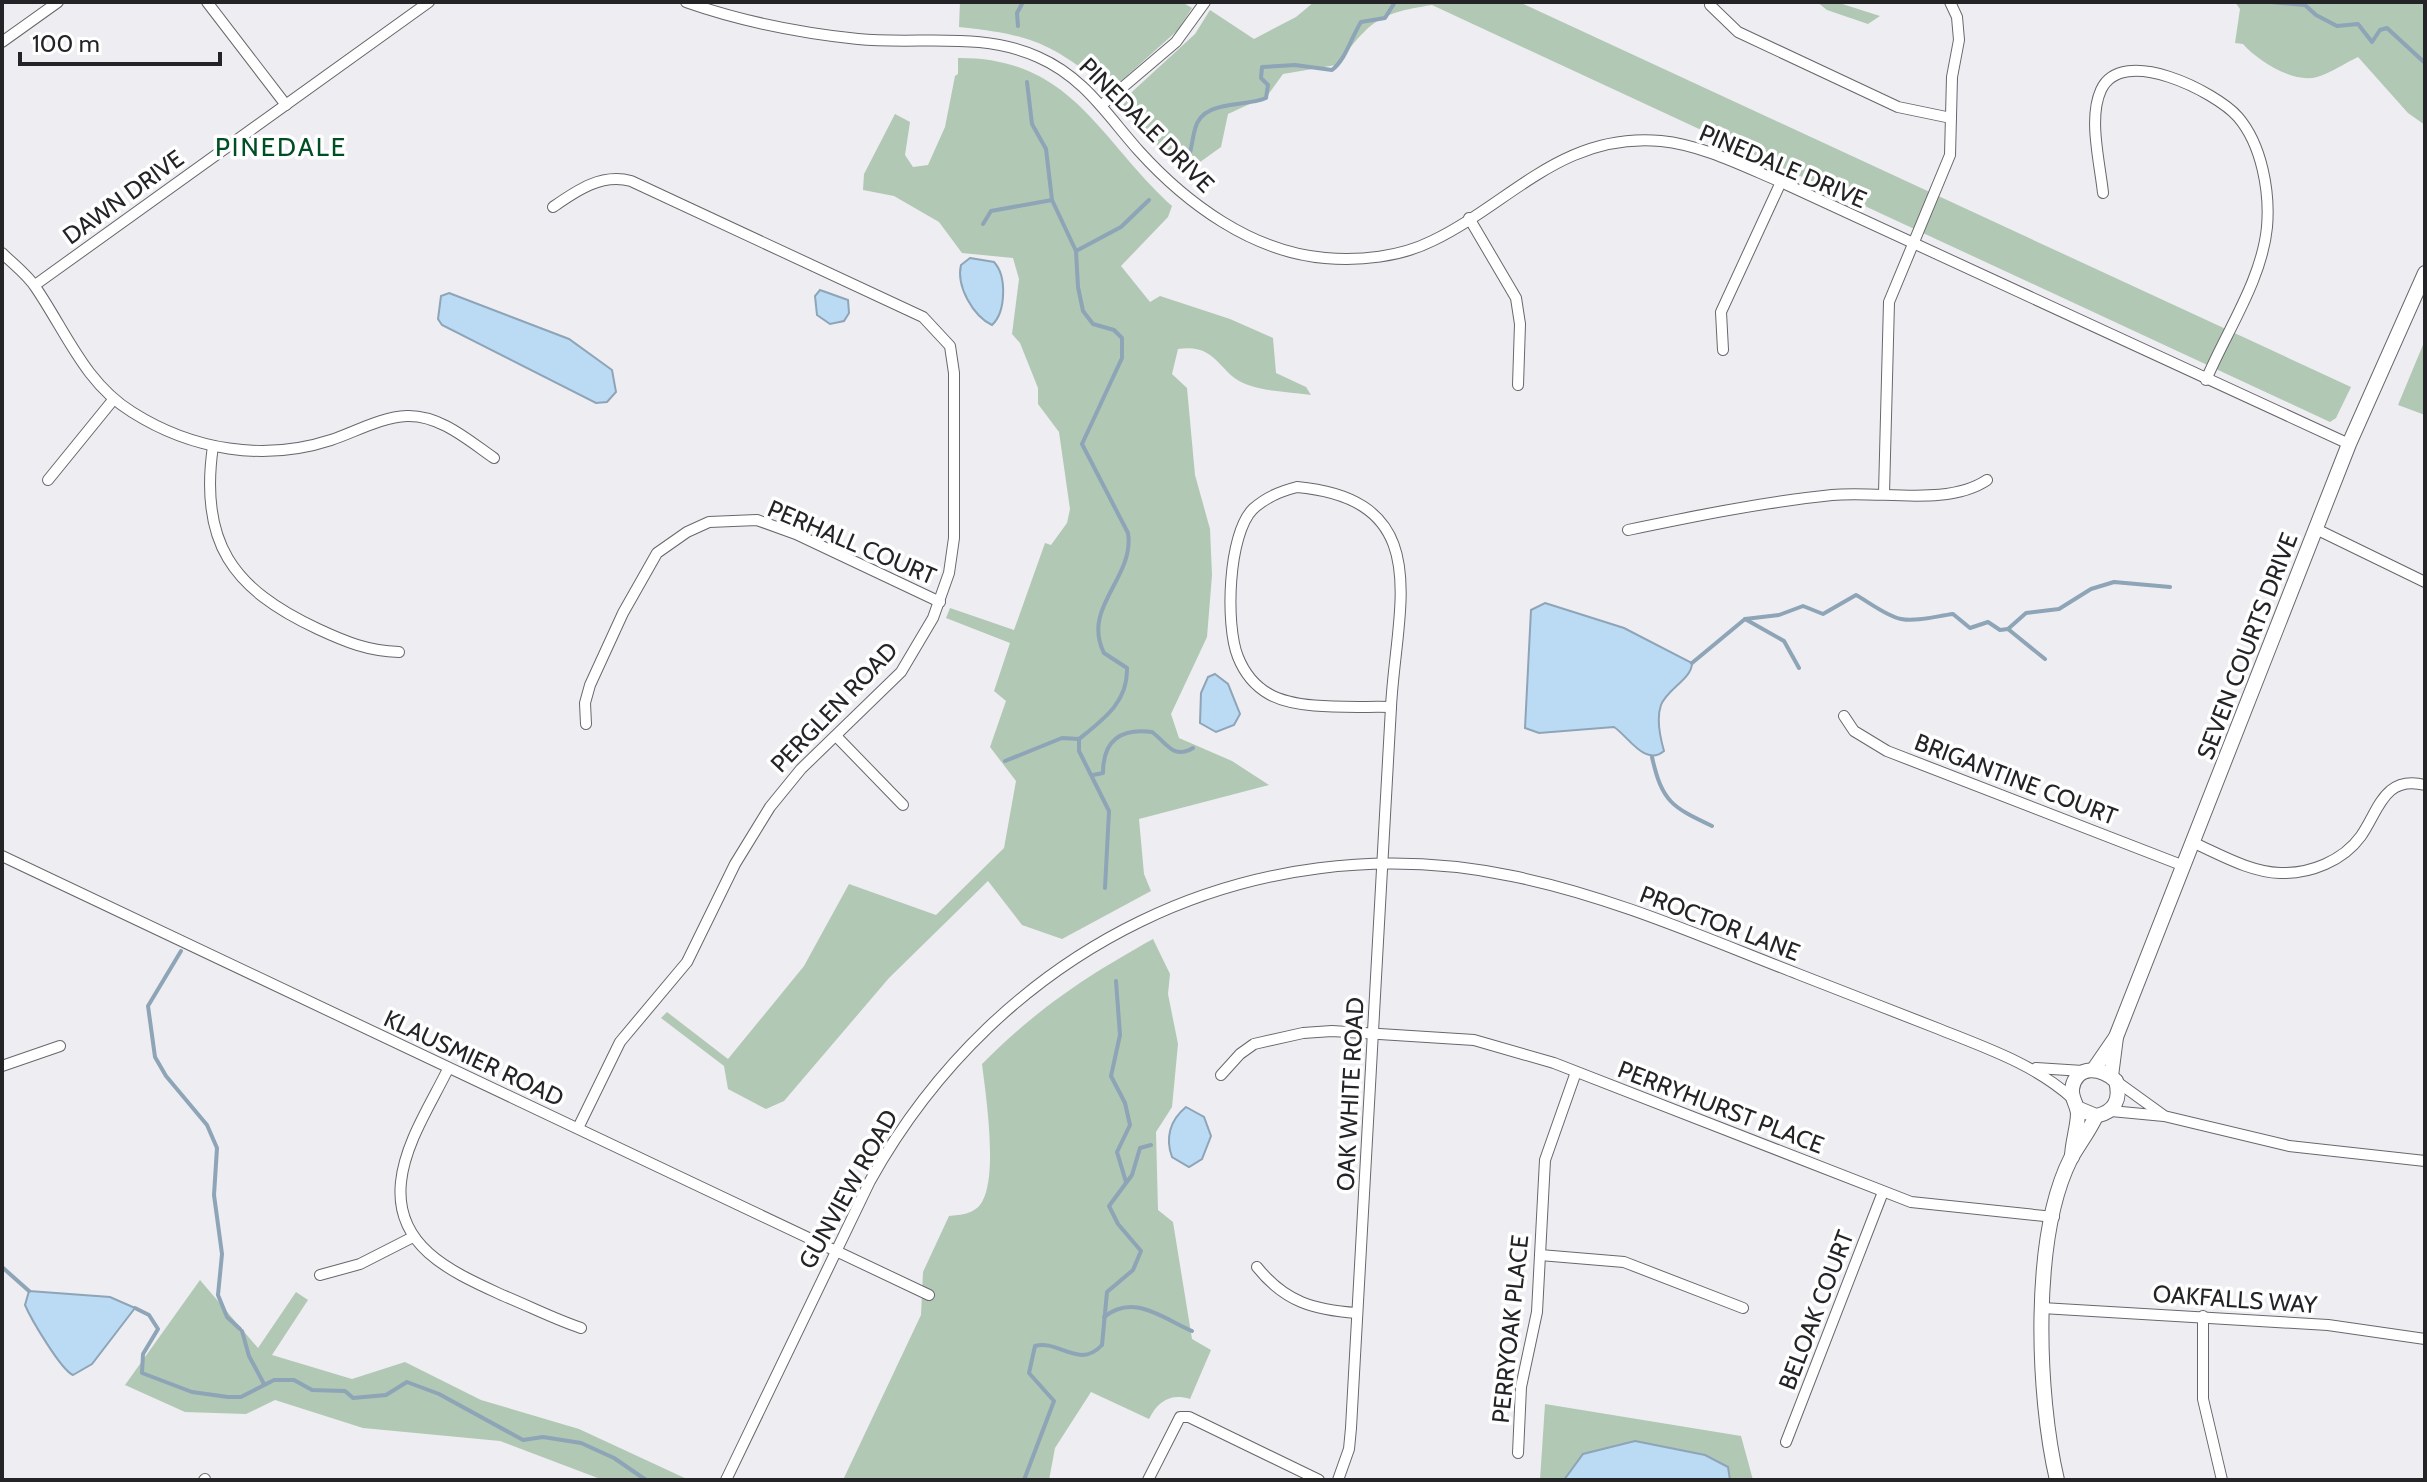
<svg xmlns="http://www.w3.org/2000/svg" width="2427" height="1482" viewBox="0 0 2427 1482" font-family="Cabin,sans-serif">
  <rect width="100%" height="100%" fill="#eeedf2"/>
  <g fill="#b1c8b4">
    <path d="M960 2H1182L1192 8 1178 30 1111 90C1050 44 1036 35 959 27Z"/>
    <path d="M1314 2H1519L2351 387 2336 418 2330 422 1432 5C1375 14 1372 21 1336 65L1283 74 1267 96 1228 114 1221 147 1182 175 1121 102 1195 34 1210 10 1254 39 1296 17Z"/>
    <polygon points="1817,2 1836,2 1880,16 1868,24 1827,10"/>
    <path d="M2235 2H2425V125L2408 113 2358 57C2345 63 2331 73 2317 77 2293 84 2257 60 2243 44L2235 43 2240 9Z"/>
    <path d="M958 58C1072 57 1099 140 1172 206L1168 217 1121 266 1150 302 1160 296 1230 319 1273 338 1276 373 1306 387 1311 395C1292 392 1267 392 1248 385 1218 375 1219 343 1178 349L1172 374 1187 388 1195 475 1210 529 1212 575 1207 637 1171 714 1179 738 1232 761 1269 785 1139 819 1144 874 1151 891 1062 939 1022 925 988 881 889 978 784 1101 766 1109 728 1089 724 1066 661 1018 667 1012 728 1059 804 966 849 884 936 915 1004 848 1016 781 990 747 1006 701 994 691 1010 643 946 618 950 608 1014 630 1045 543 1051 545 1067 523 1070 509 1059 432 1038 404V388L1020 343 1012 334 1019 279 1013 258 962 253 939 222 894 196 863 190 864 174 895 114 910 122 905 155 913 167 928 165 945 127 955 76 958 74Z"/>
    <polygon points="2425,340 2425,415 2398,405"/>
    <path d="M1153 939 1170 974 1168 994 1178 1044 1172 1107 1156 1132 1158 1210 1173 1222 1192 1339 1211 1350 1190 1399C1171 1393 1158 1401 1149 1419L1091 1392 1055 1448 1049 1480H843L921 1315 923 1272 949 1216C961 1215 975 1214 982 1202 998 1175 986 1096 982 1064 1038 1008 1085 977 1153 939Z"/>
    <polygon points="200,1280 258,1348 296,1292 308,1300 272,1355 352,1379 405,1362 481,1400 579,1429 689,1480 603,1480 500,1441 363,1428 275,1400 246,1414 185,1412 125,1385"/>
    <polygon points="1545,1404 1741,1436 1753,1480 1540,1480"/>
  </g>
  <g fill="#bbdbf5" stroke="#8ea4b7" stroke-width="2">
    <path d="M970 258 994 262C1007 276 1006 312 992 325 973 316 956 286 961 265Z"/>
    <polygon points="820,290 848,300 849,313 844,321 830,324 817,315 815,296"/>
    <polygon points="449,293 569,339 612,370 616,392 607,402 596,403 442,325 438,319 441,296"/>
    <path d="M1545 603 1624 628 1692 663C1692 679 1667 689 1661 705 1656 719 1660 737 1664 751 1645 767 1628 736 1614 727L1539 733 1525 728 1531 610Z"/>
    <polygon points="1215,674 1228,684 1240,714 1234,725 1216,732 1200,723 1201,693 1208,677"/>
    <path d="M1186 1107 1204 1117 1211 1136 1202 1159 1189 1167 1172 1157C1165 1138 1170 1120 1186 1107Z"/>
    <path d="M29 1291 110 1297 135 1308 92 1364 73 1375C61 1370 31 1319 25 1305Z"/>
    <polygon points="1635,1441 1705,1455 1728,1467 1730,1480 1564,1480 1583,1454"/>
  </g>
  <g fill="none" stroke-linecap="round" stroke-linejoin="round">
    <g stroke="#8ea4b7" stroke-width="4">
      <polyline points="2271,2 2305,5 2316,15 2337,26 2358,24 2372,42 2380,30 2387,28 2425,63"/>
      <polyline points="1018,26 1017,13 1023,2"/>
      <path d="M1184 172C1191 157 1191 144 1195 129 1202 99 1243 108 1266 98L1268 85 1261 78 1262 67 1295 65 1332 70C1346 59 1351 38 1361 22L1385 18 1395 2"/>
      <polyline points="983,224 991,211 1052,200"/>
      <polyline points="1076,251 1121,227 1149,200"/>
      <polyline points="1745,619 1784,641 1799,668"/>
      <polyline points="2008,629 2026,613 2059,609 2091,589 2114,582 2170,587"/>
      <path d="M1692 663 1745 619 1779 615 1803 606 1823 614 1856 595C1867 601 1888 617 1901 619 1917 622 1937 616 1953 614L1970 628 1988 622 2000 630 2008 629 2045 659"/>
      <polyline points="1079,739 1079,751 1109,811 1105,888"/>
      <path d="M1652 757C1662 802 1672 807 1712 826"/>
      <path d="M1005 761 1062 738 1079 739C1104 719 1128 702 1127 668L1104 653C1081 607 1135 578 1128 533L1082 444 1122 358V338L1114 330 1093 324 1083 311 1078 287 1076 251 1052 200 1046 149 1032 124 1027 82"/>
      <path d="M1093 775 1103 773C1103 740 1121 728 1152 732 1167 743 1173 760 1193 748"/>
      <polyline points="181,951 148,1006 155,1057 166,1076 207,1125 217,1148 214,1195 222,1254 218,1295 227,1317 240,1329"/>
      <polyline points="1116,981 1120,1035 1111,1076 1125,1103 1130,1125 1117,1152 1126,1182"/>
      <polyline points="2,1267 29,1291"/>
      <polyline points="135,1308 149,1315 158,1329 143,1354 142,1373 192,1392 228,1397 241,1397 274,1380 294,1380 312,1390 345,1391 353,1398 386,1395 407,1382 439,1394 523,1440 543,1437 581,1443 614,1458 646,1480"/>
      <path d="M1104 1317C1134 1293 1162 1318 1192 1331"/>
      <polyline points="242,1331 249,1356 264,1384"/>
      <path d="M1024 1480 1054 1401 1029 1373 1035 1346C1058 1339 1079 1370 1102 1345L1107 1292 1133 1270 1141 1251 1118 1224 1109 1206 1132 1175 1140 1148 1151 1145"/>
    </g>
    <defs>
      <g id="street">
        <polyline points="207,2 286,105"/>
        <path d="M686 2C740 21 801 33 858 39 919 45 981 31 1038 57 1084 77 1107 115 1139 151 1186 203 1252 252 1325 258 1360 261 1400 257 1432 241 1511 203 1562 132 1661 141 1702 145 1743 166 1781 182L2349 444"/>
        <polyline points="1710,5 1738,32 1898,107 1951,118"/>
        <polyline points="2,42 58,2"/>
        <polyline points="1103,104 1176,42 1205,2"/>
        <path d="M2103 193C2100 163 2088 118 2101 90 2122 44 2216 92 2238 117 2262 145 2270 192 2267 227 2262 280 2226 332 2206 380"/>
        <path d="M553 207C576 191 601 173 631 181L923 317 950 346 954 373V538L949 573 933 618 901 672 801 769 770 807 735 864 687 962 620 1042 578 1128"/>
        <polyline points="1469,218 1516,298 1520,324 1518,385"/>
        <path d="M2 253C13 264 28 275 36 288 66 332 85 383 132 412 192 450 264 462 331 440 355 432 381 417 407 416 440 415 468 440 494 458"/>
        <polyline points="35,285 429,2"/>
        <polyline points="1723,350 1721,312 1781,182"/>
        <path d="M213 446C199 542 232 589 318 629 346 642 368 651 399 652"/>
        <polyline points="48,480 113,400"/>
        <path d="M1297 487C1438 500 1396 608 1391 707 1358 706 1298 711 1269 694 1255 686 1244 672 1238 657 1225 625 1228 534 1253 509 1266 497 1281 491 1297 487Z"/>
        <polyline points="1884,493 1889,302 1950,155 1952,77 1959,40 1957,17 1950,2"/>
        <polyline points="2316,529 2425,582"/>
        <path d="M1628 530C1695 516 1764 502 1832 495 1880 490 1947 507 1987 480"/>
        <polyline points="1844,716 1854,731 1887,751 2184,866"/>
        <polyline points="586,724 585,703 590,685 623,613 657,553 687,532 709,522 757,520 796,534 940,602"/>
        <polyline points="836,736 903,805"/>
        <path d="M2194 843C2221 855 2250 872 2280 873 2310 874 2343 861 2361 836 2379 810 2384 775 2425 785"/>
        <polyline points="2,856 929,1295"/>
        <polyline points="2,1066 60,1046"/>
        <polyline points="2036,1068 2083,1071"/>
        <path d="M448 1069C431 1104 405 1143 401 1182 394 1247 452 1272 502 1295 529 1306 554 1319 581 1328"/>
        <polyline points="1221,1075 1240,1054 1254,1044 1303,1033 1332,1031 1474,1040 1554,1063 1911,1202 2054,1217"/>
        <polyline points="2116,1081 2163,1115"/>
        <polyline points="2111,1111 2164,1116 2289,1146 2425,1161"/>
        <polyline points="1540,1255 1624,1262 1743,1308"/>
        <path d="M1257 1267C1285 1302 1314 1310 1357 1313"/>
        <polyline points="320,1275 360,1264 413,1237"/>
        <polyline points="2042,1308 2328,1325 2425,1339"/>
        <polyline points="2203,1316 2203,1399 2222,1480"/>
        <polyline points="1786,1442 1883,1192"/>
        <polyline points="1518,1453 1521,1387 1537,1312 1545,1160 1576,1072"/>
        <polyline points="204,1480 205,1479"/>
        <path d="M726 1480 870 1181C999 949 1249 822 1512 876 1611 896 1705 938 1798 974 1845 992 1892 1011 1939 1029 1986 1048 2034 1064 2072 1098"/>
        <polyline points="1148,1480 1180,1417 1189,1417 1319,1480"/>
        <polyline points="1338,1480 1349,1449 1351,1428 1391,707"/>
      </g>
      <g id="secondary">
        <polyline points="2094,1069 2116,1037 2349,444 2425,273"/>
        <polyline points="2111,1076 2116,1037"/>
        <path d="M2072 1157C2072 1143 2078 1127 2078 1113 2077 1104 2071 1098 2072 1089 2076 1063 2103 1068 2116 1081 2121 1099 2115 1112 2096 1116L2077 1108"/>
        <path d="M2057 1480C2037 1395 2031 1237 2071 1158 2079 1144 2089 1131 2096 1116"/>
      </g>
    </defs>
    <use href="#street" stroke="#69676c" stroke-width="12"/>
    <use href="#secondary" stroke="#69676c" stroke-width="16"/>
    <use href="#street" stroke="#fff" stroke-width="10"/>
    <use href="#secondary" stroke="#fff" stroke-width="14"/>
  </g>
  <g text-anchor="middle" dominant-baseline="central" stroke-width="7" stroke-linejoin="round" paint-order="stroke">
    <g font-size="24" fill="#242426" stroke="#fff">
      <text transform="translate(1147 125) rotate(45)">PINEDALE DRIVE</text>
      <text transform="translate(1783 166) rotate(23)">PINEDALE DRIVE</text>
      <text transform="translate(123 197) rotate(-36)">DAWN DRIVE</text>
      <text transform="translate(852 542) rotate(23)">PERHALL COURT</text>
      <text transform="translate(2247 646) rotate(-69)">SEVEN COURTS DRIVE</text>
      <text transform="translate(834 707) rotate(-46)">PERGLEN ROAD</text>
      <text transform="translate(2016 779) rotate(21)">BRIGANTINE COURT</text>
      <text transform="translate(1720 923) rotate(21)">PROCTOR LANE</text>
      <text transform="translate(474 1058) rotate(25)">KLAUSMIER ROAD</text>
      <text transform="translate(1350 1094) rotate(-87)">OAK WHITE ROAD</text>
      <text transform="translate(1721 1107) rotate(21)">PERRYHURST PLACE</text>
      <text transform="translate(848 1189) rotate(-61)">GUNVIEW ROAD</text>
      <text transform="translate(2235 1299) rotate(4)">OAKFALLS WAY</text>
      <text transform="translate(1816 1310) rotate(-69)">BELOAK COURT</text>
      <text transform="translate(1510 1329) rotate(-84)">PERRYOAK PLACE</text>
    </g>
    <g font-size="26" letter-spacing="2" fill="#004e23" stroke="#fff">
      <text x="281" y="147">PINEDALE</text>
    </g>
  </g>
  <rect width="2427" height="1482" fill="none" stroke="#242426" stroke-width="8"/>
  <path d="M20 52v12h200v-12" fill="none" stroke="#242426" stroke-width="4"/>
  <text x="32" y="52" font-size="24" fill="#242426" stroke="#ffffff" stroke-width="6" paint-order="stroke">100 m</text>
</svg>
